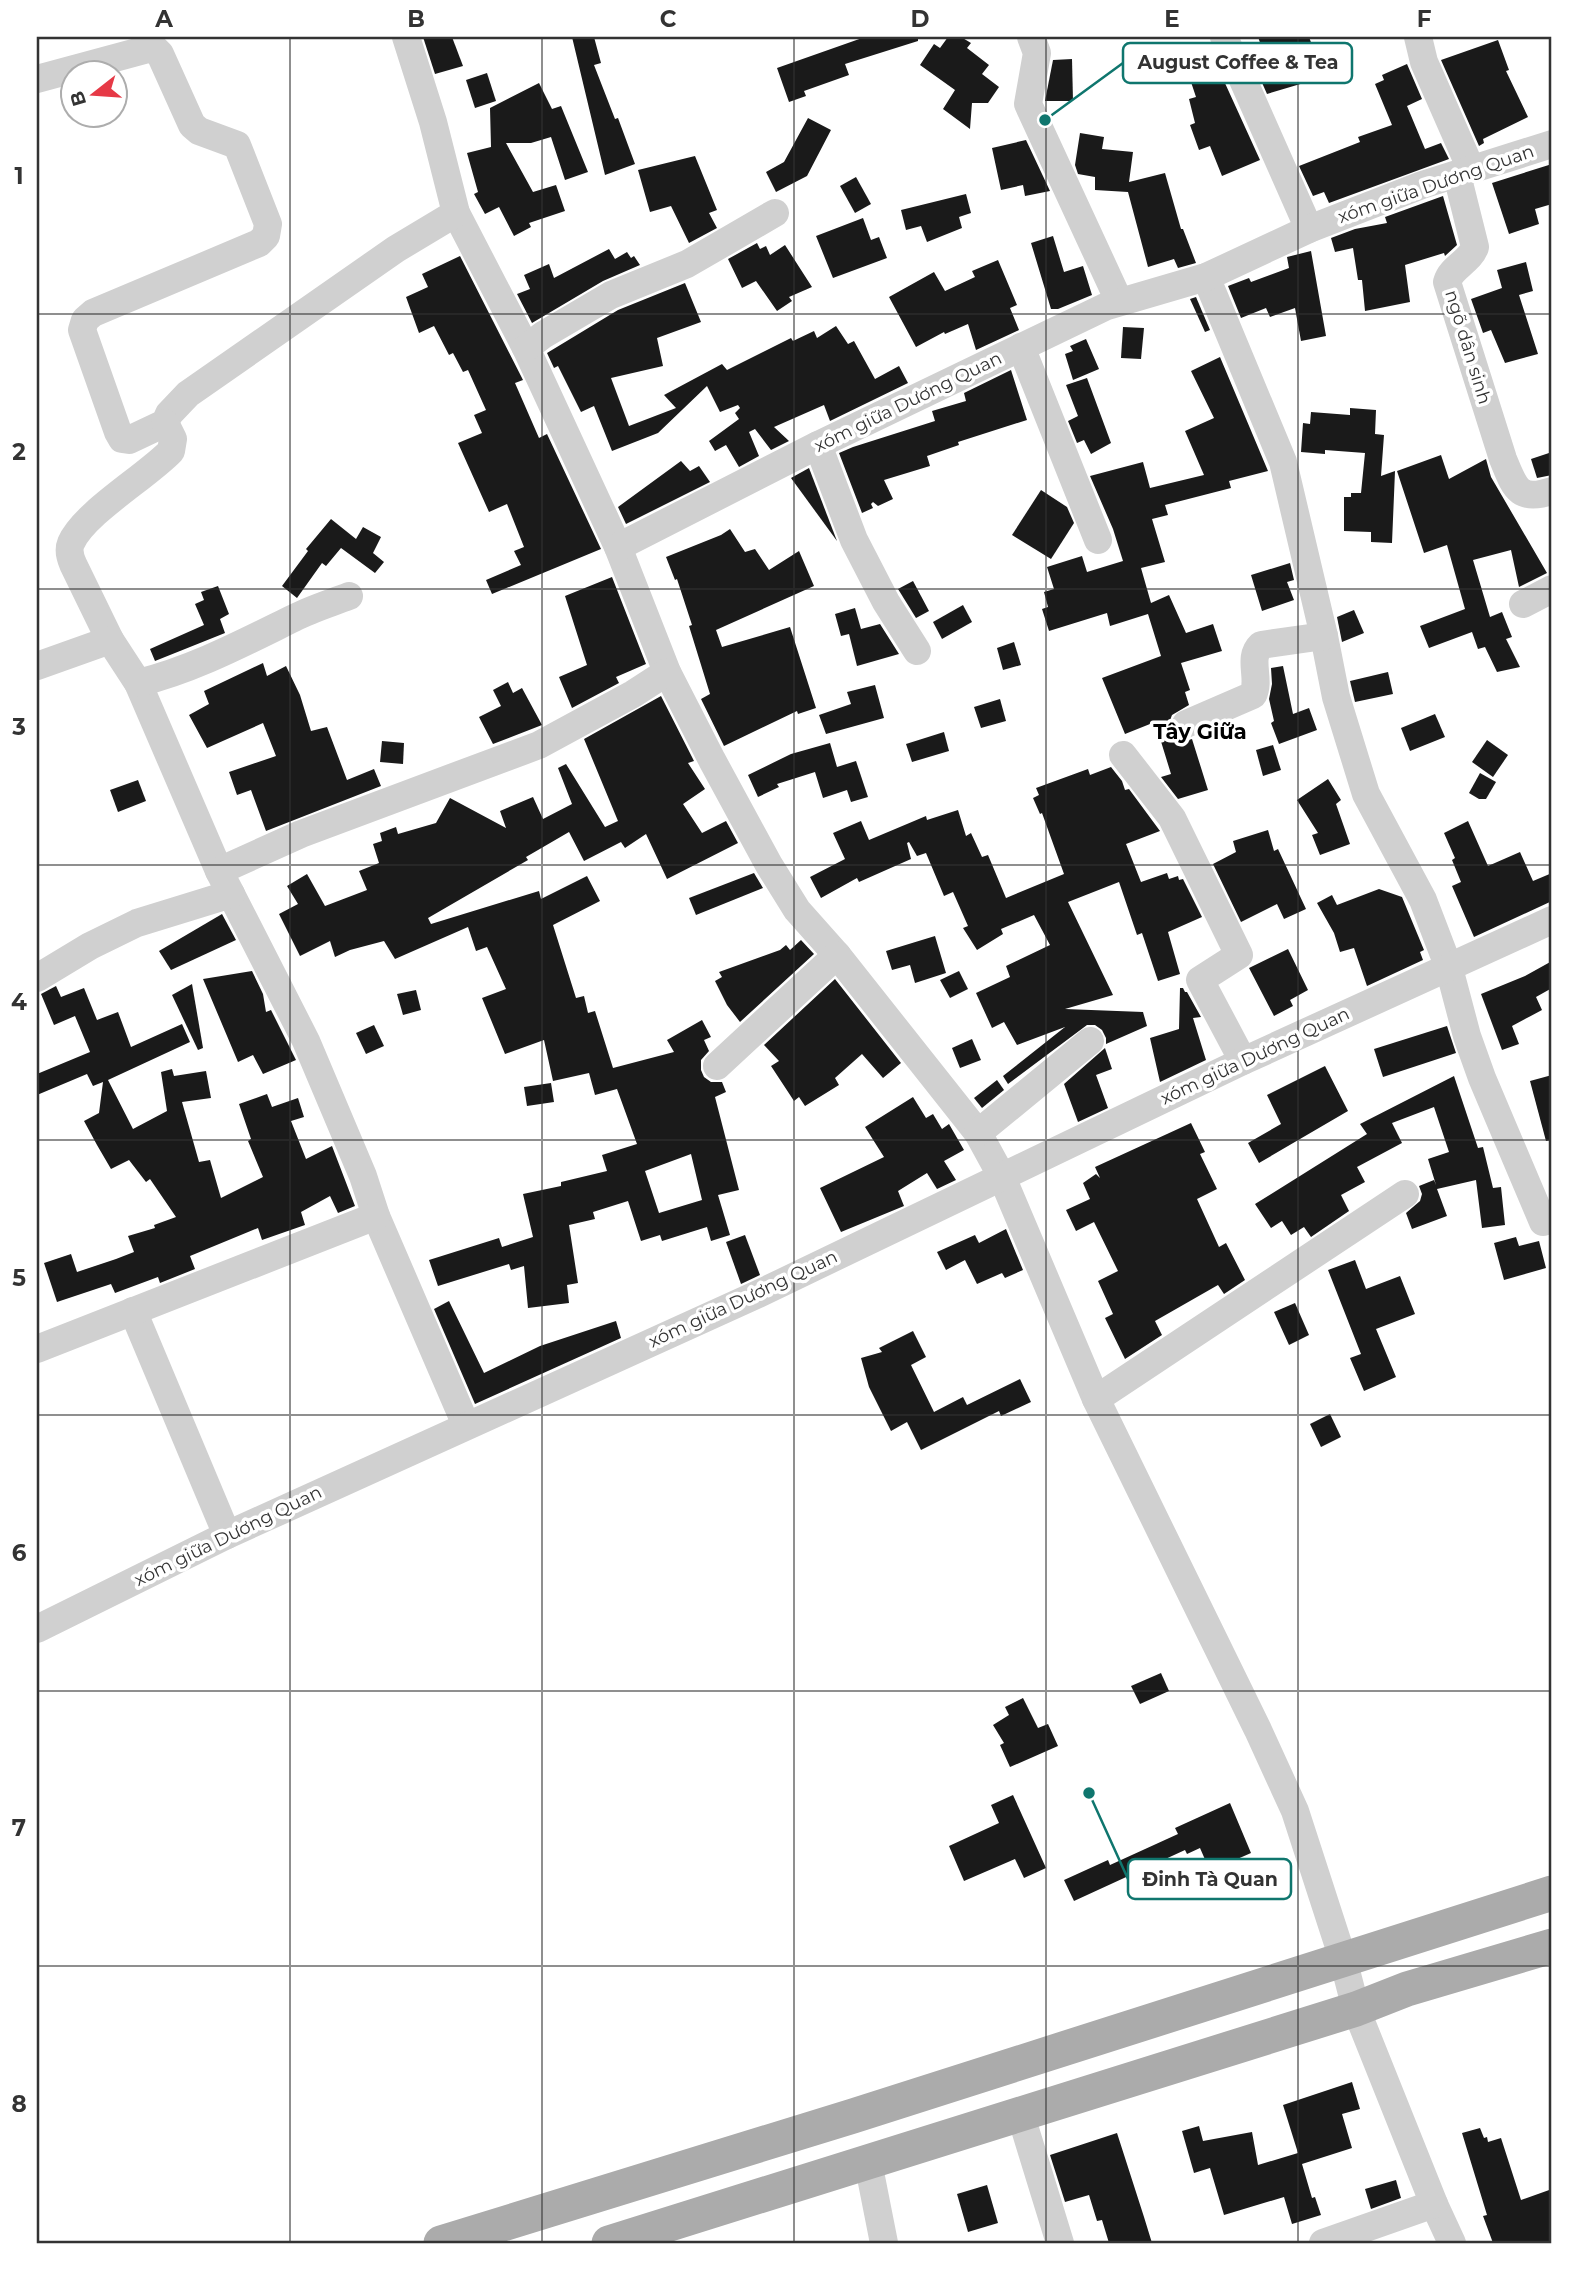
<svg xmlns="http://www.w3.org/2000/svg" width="1589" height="2280" viewBox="0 0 1589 2280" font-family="Montserrat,sans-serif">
  <rect width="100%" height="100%" fill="#fff"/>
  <g fill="#1a1a1a" fill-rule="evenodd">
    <polygon points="423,37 452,37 463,66 435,74"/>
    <polygon points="572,37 594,37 601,63 594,65 615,119 618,118 635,164 605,175"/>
    <polygon points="865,37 918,37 918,41 845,64 849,75 804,91 806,96 789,102 777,68"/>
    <polygon points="948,37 961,37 971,43 967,48 989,65 982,74 999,87 988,103 972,103 970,129 943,109 955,90 920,65 934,44 940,48"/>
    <polygon points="1258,37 1309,37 1324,77 1267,94 1248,51 1262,48"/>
    <polygon points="1498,40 1509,70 1506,71 1528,117 1483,139 1484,143 1479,146 1441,60"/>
    <polygon points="1072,59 1073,101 1045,101 1053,60"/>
    <polygon points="1214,59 1260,160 1222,176 1210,146 1199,150 1190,125 1195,123 1189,99 1196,97 1191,82 1218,74"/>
    <polygon points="1407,64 1422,99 1407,106 1425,149 1441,143 1449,159 1329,203 1324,192 1313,196 1299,166 1360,142 1358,137 1392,125 1375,84 1384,80 1382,75"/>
    <polygon points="487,73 496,101 475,108 466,80"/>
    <polygon points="539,83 552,109 561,106 588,172 565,180 551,137 531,143 506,143 533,192 556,185 565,211 529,223 531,227 514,236 499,207 485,214 474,194 478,192 467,153 491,147 490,108"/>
    <polygon points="808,118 831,130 807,176 776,192 766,172 784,162"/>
    <polygon points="1080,133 1104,137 1102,149 1133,152 1129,182 1165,173 1181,229 1183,229 1196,263 1178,268 1174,259 1148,267 1128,192 1095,190 1095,177 1078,174 1075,165"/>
    <polygon points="1026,140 1050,191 1025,196 1023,185 1001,190 992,148"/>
    <polygon points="695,156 717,210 709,213 717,228 689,243 671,206 650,212 638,170"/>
    <polygon points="1552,164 1552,204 1535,209 1539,224 1509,234 1492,183"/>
    <polygon points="856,177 871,204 855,213 840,186"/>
    <polygon points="966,194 971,213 959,217 962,228 927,242 921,226 906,230 901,210"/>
    <polygon points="1443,196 1457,245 1445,256 1444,253 1405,265 1410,302 1365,311 1362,280 1358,280 1353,248 1335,252 1331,238 1355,229 1387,223 1385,217"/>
    <polygon points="863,218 871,240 879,237 887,258 833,278 816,236"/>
    <polygon points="1053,236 1064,272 1083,266 1092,295 1058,309 1051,309 1031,243"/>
    <polygon points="757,243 760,249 766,246 770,255 785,245 812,287 789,297 792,301 777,311 756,281 742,288 728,259"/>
    <polygon points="609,249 615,259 627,252 631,258 634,256 640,265 603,281 532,323 517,294 530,289 524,275 549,264 554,278"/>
    <polygon points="1311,251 1326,336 1301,341 1295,308 1270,317 1266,308 1241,318 1228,286 1249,278 1251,282 1289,268 1287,257"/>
    <polygon points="460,256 523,380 515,383 539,438 547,434 601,549 492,594 486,580 521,565 514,551 524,547 507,504 489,512 458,443 482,433 474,415 486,410 468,370 463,372 453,353 449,355 434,326 419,333 406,297 428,287 422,274"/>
    <polygon points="998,260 1017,305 1010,308 1019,330 976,350 968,324 945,334 944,332 916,347 889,297 934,272 945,291 975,277 972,271"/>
    <polygon points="1526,262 1533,291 1519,295 1538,354 1505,363 1491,330 1483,333 1471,299 1502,288 1497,270"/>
    <polygon points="685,283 701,322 657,338 663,366 611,378 629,426 676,408 664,395 722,364 727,370 791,338 793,341 814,331 817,338 836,326 848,344 854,341 875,379 899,366 908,383 830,421 824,405 774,427 789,441 771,450 755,429 749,432 759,456 739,467 726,445 715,451 709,441 739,419 735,413 740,408 738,405 720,412 707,386 658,433 612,451 594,406 581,412 558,366 554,368 547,353 618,310"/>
    <polygon points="1196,297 1210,330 1205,332 1190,299"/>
    <polygon points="1123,327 1144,328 1141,359 1121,358"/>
    <polygon points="1086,339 1099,369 1073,380 1065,354 1073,351 1070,346"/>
    <polygon points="1220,357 1268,471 1229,481 1231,488 1165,505 1168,515 1152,519 1165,562 1141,568 1151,603 1169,595 1186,633 1213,624 1222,651 1181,663 1190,690 1185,692 1189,705 1172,715 1169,723 1171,730 1177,738 1185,741 1192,739 1208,790 1178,799 1161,777 1171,774 1155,722 1125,734 1102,678 1161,656 1148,614 1110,626 1107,613 1049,631 1042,609 1048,607 1044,592 1054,589 1047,567 1082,556 1087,572 1123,561 1113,529 1090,476 1143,462 1150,488 1204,475 1185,431 1214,418 1191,371"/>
    <polygon points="1011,370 1027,420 958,442 959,445 927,456 930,466 884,480 893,499 878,506 873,502 871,504 873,508 862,513 839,453 853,447 935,421 932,411 966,401 964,393"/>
    <polygon points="1087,378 1111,443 1091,454 1084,440 1077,443 1068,421 1078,416 1066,385"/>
    <polygon points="1350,408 1376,410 1375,434 1384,435 1381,476 1395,471 1392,543 1371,542 1371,532 1344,531 1344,497 1351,497 1351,493 1361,493 1365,453 1325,450 1325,454 1301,452 1303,423 1310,424 1311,412 1350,415"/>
    <polygon points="1552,452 1552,475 1537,478 1531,459"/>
    <polygon points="1441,455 1449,479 1486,459 1491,477 1547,573 1519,587 1511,550 1473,560 1490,617 1502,612 1512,637 1506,639 1520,667 1497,672 1485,647 1478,649 1472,632 1429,648 1420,626 1465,609 1447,545 1424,553 1397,471"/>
    <polygon points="681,461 690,471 699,466 710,482 626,524 618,507"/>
    <polygon points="809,468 837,541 791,478"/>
    <polygon points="1041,490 1067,507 1074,523 1051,559 1012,535"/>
    <polygon points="331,519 356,539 363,527 381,537 373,553 384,562 375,573 341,548 326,566 322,563 297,598 282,586 308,551 306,549"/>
    <polygon points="730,529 745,552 755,549 769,570 799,551 814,586 716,630 722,647 790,627 816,708 798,714 797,711 724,746 701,699 710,694 689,626 692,625 677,579 675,580 666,557 721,535"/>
    <polygon points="1290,563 1294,580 1287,582 1294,600 1262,611 1251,575"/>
    <polygon points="612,577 646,664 616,677 619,683 572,708 559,677 587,665 565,596"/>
    <polygon points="913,581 929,611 916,618 898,589"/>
    <polygon points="218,586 229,614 220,619 225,633 155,661 150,649 204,625 195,604 204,600 201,592"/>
    <polygon points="963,605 972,622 942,639 933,622"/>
    <polygon points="855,608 861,629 880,624 899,654 857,666 849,634 841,636 835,614"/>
    <polygon points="1354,610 1364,633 1342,642 1337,617"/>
    <polygon points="1014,642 1021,665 1003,670 997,648"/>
    <polygon points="263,663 267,676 286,666 300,695 311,731 327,727 347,780 374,769 381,786 266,831 251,790 237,795 229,772 276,756 263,723 207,748 189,715 209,704 204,691"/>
    <polygon points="1283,666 1293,714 1309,708 1317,730 1279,744 1271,723 1274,721 1269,699 1272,684 1271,668"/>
    <polygon points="1388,672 1393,694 1355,702 1350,681"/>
    <polygon points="508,682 513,693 522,688 542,725 493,744 479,717 501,706 493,690"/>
    <polygon points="875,685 884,718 826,734 819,715 851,704 847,692"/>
    <path d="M661 696 694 761 688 763 705 789 683 804 702 833 726 821 738 843 667 879 646 834 625 848 621 842 584 861 569 832 526 857 528 860 428 918 431 924 539 891 541 899 587 876 600 901 553 925 576 998 584 996 588 1013 595 1011 613 1068 674 1052 667 1040 702 1020 711 1037 704 1040 709 1051 701 1060V1070L704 1077 711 1082H722L726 1092 715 1097 739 1190 718 1195 730 1235 711 1241 707 1227 662 1241 660 1235 641 1241 628 1201 593 1212 595 1219 569 1225 578 1283 567 1285 569 1303 528 1308 524 1266 511 1270 509 1264 438 1286 429 1260 499 1238 502 1247 533 1237 523 1194 561 1186V1182L607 1171 602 1155 637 1144 617 1089 595 1095 589 1073 553 1081 544 1040 505 1054 482 998 506 989 487 947 476 951 468 927 395 959 384 941 350 950 335 957 330 941 300 956 279 914 298 904 287 886 307 874 325 906 367 890 359 871 379 863 373 844 382 841 380 833 396 827 398 834 436 823 450 798 506 828 500 811 533 797 543 819 572 804 558 768 566 764 605 827 618 821 584 739ZM691 1154 702 1200 659 1213 645 1171Z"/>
    <polygon points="1000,699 1006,721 981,728 974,707"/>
    <polygon points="1435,714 1445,737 1410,751 1401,728"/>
    <polygon points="944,732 949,751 912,762 906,744"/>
    <polygon points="1487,740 1508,755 1493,777 1472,762"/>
    <polygon points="382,741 404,743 403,764 380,762"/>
    <polygon points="830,743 837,767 856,761 868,797 851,802 847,790 823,798 815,772 777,784 779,787 758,797 748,775 791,754"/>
    <polygon points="1273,745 1281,770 1263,776 1256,750"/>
    <polygon points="1111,767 1122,781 1125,790 1129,789 1160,831 1126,844 1141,882 1167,873 1169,879 1178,876 1179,880 1183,879 1202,917 1168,932 1180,974 1158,981 1142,933 1137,935 1119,882 1068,902 1113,995 1065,1009 1143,1012 1147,1026 1106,1044 1106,1038 1102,1030 1095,1025 1087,1025 1008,1084 1003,1076 1065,1027 1017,1045 1004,1022 992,1028 976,993 1010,977 1006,966 1050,945 1034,915 1001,929 1003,934 977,950 963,928 968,926 953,892 944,896 926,853 917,856 909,842 907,843 911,859 859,882 857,878 821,898 810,877 845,859 833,833 861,821 869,840 926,816 927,820 958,810 966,836 971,833 982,857 988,855 1006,898 1064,874 1042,813 1040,814 1033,798 1039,795 1036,788 1088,769 1090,775"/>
    <polygon points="1480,773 1496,782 1486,799 1479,799 1469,793"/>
    <polygon points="1328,779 1341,800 1336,804 1350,844 1320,855 1312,835 1318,833 1297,800"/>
    <polygon points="138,780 146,801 118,812 110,790"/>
    <polygon points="1468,821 1488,866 1520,852 1533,881 1552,873 1552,901 1474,937 1452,886 1461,882 1452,860 1455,858 1444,833"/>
    <polygon points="1268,830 1274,851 1278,849 1306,909 1284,919 1277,904 1241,922 1213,864 1236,852 1233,841"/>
    <polygon points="754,873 763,888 696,915 689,898"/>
    <polygon points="1379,889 1402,897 1424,950 1420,952 1423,960 1367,986 1354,948 1340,952 1334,933 1317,903 1332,895 1337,905"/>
    <polygon points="222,914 236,940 171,970 159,951"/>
    <polygon points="935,936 946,973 915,983 910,965 892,970 886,951"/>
    <polygon points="801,940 814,954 740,1022 727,1005 715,981 722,977 719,972 780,950 786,945 790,950"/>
    <polygon points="1288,949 1308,990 1290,1000 1293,1006 1274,1016 1249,968"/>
    <polygon points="1552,961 1552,988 1536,997 1542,1010 1512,1026 1519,1044 1502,1050 1481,994 1525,976"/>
    <polygon points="252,971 263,994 266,1012 271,1010 296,1060 263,1074 253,1055 238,1062 203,979"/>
    <polygon points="959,971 968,989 950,998 940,980"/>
    <polygon points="835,979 901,1063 883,1078 862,1054 835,1078 839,1085 805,1106 799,1097 794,1101 771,1066 779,1061 764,1045"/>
    <polygon points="192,984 203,1048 198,1050 172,995"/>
    <polygon points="56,986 61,997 84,988 97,1020 118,1012 131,1047 182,1024 190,1042 108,1080 133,1129 167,1111 161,1072 172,1069 174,1076 206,1071 211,1098 182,1102 199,1162 210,1160 221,1198 263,1177 248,1141 251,1139 239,1104 267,1094 272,1107 298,1098 304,1117 291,1121 306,1159 332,1146 355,1206 338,1213 330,1196 301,1212 305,1225 262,1240 258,1228 190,1256 195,1269 160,1283 158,1277 115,1293 111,1284 57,1302 44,1263 71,1254 77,1272 116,1259 134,1252 128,1236 155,1228 154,1225 176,1217 150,1179 146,1182 129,1160 111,1169 97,1145 84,1121 99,1113 103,1082 93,1086 87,1074 37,1095 37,1074 90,1052 75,1016 54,1025 41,994"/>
    <polygon points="1180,988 1183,988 1185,992 1187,992 1201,1017 1193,1018 1206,1060 1160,1082 1150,1038 1179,1029"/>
    <polygon points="416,990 421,1010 403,1015 397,994"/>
    <polygon points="374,1025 384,1046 366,1054 356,1033"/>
    <polygon points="1447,1026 1456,1053 1383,1077 1374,1049"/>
    <polygon points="972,1039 981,1060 960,1068 952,1048"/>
    <polygon points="1105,1048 1112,1069 1096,1075 1108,1108 1078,1122 1064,1084"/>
    <polygon points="1325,1066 1348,1111 1259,1163 1248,1143 1281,1124 1267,1095"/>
    <polygon points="1552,1075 1552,1140 1546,1141 1530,1081"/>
    <polygon points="1454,1076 1478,1148 1483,1147 1493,1188 1501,1187 1505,1225 1482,1228 1476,1180 1437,1189 1447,1216 1412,1229 1406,1213 1420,1201 1422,1194 1419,1186 1434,1180 1436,1185 1428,1159 1449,1152 1434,1107 1392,1123 1402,1143 1357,1167 1365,1182 1341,1195 1349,1211 1311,1237 1304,1227 1291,1235 1282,1221 1271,1228 1255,1204 1367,1134 1360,1124"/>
    <polygon points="997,1080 1004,1090 982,1108 974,1098"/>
    <polygon points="551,1083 554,1102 527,1106 524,1087"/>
    <polygon points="913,1097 926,1118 933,1114 942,1129 949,1124 964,1150 944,1161 956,1180 937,1189 927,1173 898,1191 904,1206 841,1232 820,1188 884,1157 865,1127"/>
    <polygon points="1191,1123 1205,1152 1200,1154 1217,1189 1197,1199 1219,1247 1226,1243 1245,1280 1224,1294 1218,1285 1155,1321 1162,1335 1125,1359 1105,1318 1113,1314 1098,1281 1118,1271 1094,1222 1076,1231 1066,1210 1090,1199 1083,1183 1096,1174 1100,1178 1095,1167"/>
    <polygon points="1006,1229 1023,1270 1005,1278 1002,1273 977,1284 965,1260 946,1270 937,1252 975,1235 979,1243"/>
    <polygon points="745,1235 760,1275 741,1284 726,1242"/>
    <polygon points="1516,1237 1519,1246 1539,1241 1546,1268 1504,1280 1494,1243"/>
    <polygon points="1355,1260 1366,1289 1400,1276 1415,1314 1376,1329 1396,1377 1364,1391 1350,1358 1361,1354 1328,1270"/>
    <polygon points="449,1301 484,1373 540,1346 616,1321 621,1338 475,1404 434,1309"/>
    <polygon points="1295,1303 1309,1335 1289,1345 1274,1312"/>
    <polygon points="913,1331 926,1357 911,1365 934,1412 963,1397 967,1405 1020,1379 1031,1402 1001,1416 999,1411 921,1450 907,1422 891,1431 869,1387 861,1358 882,1352 879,1348"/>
    <polygon points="1330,1414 1341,1437 1321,1447 1310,1424"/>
    <polygon points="1161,1673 1169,1691 1140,1704 1131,1686"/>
    <polygon points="1023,1698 1038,1728 1048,1724 1058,1746 1010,1767 1000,1745 1004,1743 993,1725 1009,1715 1005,1707"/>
    <polygon points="1013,1795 1046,1868 1024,1878 1015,1859 964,1881 949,1846 999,1823 991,1805"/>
    <polygon points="1230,1803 1251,1853 1210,1871 1200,1848 1187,1854 1185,1850 1074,1901 1064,1880 1108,1860 1110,1865 1178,1834 1175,1828"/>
    <polygon points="1352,2082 1360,2109 1342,2114 1352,2148 1302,2164 1312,2198 1315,2197 1321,2215 1292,2224 1284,2197 1224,2215 1210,2168 1194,2173 1182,2131 1199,2126 1203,2141 1252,2132 1258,2165 1298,2153 1283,2105"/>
    <polygon points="1480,2128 1484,2138 1487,2137 1488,2142 1501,2138 1521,2200 1552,2189 1552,2243 1493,2243 1483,2216 1487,2215 1462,2133"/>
    <polygon points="1117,2133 1144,2217 1152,2243 1109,2243 1102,2220 1097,2221 1089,2195 1065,2202 1050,2155"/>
    <polygon points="1396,2180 1401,2198 1371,2209 1365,2189"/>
    <polygon points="987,2185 998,2223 968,2232 957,2194"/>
  </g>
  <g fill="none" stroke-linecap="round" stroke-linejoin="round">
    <g stroke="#d0d0d0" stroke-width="28">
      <polyline points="406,37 433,122 456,213 526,348 618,547 667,672 712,760 769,865 797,910 837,955 978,1133 1002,1177 1096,1399 1258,1730 1295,1811 1343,1959 1356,2009 1434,2204 1452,2243"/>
      <polyline points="1031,37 1037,53 1028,104 1119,301"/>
      <polyline points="1224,37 1309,229"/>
      <polyline points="1418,37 1424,62 1471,169"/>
      <polyline points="37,79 148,49 155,49 160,54 192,125 199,131 237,145 268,224 266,236 259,243 93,313 85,320 82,330 118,432 122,439 129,440 165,423 169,414 188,394 396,249 456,213"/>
      <path d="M1457 175 1475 247C1470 262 1451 267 1447 282L1503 459C1515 488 1518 502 1552 491"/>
      <polyline points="1206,277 1283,462 1324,636 1336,697 1366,794 1423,900 1449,968 1467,1036 1482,1078 1543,1222"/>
      <polyline points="1021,347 1098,540"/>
      <polyline points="526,348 543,335 611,295 687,264 775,213"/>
      <path d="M165 423 173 439 171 451C146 477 84 513 71 543 68 550 70 557 73 564L110 640 138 683 219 871"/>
      <polyline points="818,445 854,540 886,602 917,651"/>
      <polyline points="618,547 818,445 1107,306 1206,277 1309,229 1422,185 1552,144"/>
      <polyline points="1523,604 1552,589"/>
      <polyline points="37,666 110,640"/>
      <path d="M138 683C192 670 243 643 294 618 311 609 331 603 349 596"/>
      <path d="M1186 724 1253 695C1261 679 1247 658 1261 645L1324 636"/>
      <polyline points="1123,755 1172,818 1239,955 1200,980 1243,1061"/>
      <polyline points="231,894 306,1041 363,1176 376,1216 466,1425"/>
      <polyline points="37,978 90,946 137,923 231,894 219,871 301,834 539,745 633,694 667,672"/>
      <polyline points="717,1066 837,955"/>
      <polyline points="978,1133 1090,1041"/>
      <polyline points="133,1311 227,1535"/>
      <polyline points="37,1349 376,1216"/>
      <polyline points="1096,1399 1405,1194"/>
      <polyline points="37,1629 227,1535 756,1295 1243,1061 1552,920"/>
      <polyline points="1021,2116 1060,2243"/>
      <polyline points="868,2162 884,2243"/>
      <polyline points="1323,2243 1434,2204"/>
    </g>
    <g stroke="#ababab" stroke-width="35">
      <polyline points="441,2243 853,2116 1552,1893"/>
      <polyline points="609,2243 1356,2009 1407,1989 1552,1946"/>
    </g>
  </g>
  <path fill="none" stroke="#333" stroke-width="2" stroke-opacity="0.55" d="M290 37V2243M542 37V2243M794 37V2243M1046 37V2243M1298 37V2243M37 314H1552M37 589H1552M37 865H1552M37 1140H1552M37 1415H1552M37 1691H1552M37 1966H1552"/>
  <g text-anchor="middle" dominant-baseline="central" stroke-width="7" stroke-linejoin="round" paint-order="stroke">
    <g font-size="18" fill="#333" stroke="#fff">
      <text transform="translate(1436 184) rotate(-19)">xóm giữa Dương Quan</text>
      <text transform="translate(1468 347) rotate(73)">ngõ dân sinh</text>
      <text transform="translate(908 402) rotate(-26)">xóm giữa Dương Quan</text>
      <text transform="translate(1255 1056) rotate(-25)">xóm giữa Dương Quan</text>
      <text transform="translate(743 1299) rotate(-25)">xóm giữa Dương Quan</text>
      <text transform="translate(228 1536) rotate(-26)">xóm giữa Dương Quan</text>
    </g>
    <g font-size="21" font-weight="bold" fill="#000" stroke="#fff">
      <text x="1200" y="731">Tây Giữa</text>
    </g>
  </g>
  <path fill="none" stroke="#0f766e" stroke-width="2.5" d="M1045 120L1123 63M1089 1793L1128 1879"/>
  <g fill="#0f766e" stroke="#fff" stroke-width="2.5">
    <circle cx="1045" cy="120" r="7"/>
    <circle cx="1089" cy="1793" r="7"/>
  </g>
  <g fill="#fff" stroke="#0f766e" stroke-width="2.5">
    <rect x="1123" y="43" width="229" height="40" rx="7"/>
    <rect x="1128" y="1859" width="163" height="40" rx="7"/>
  </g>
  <g font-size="19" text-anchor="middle" font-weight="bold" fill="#333">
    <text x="1238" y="69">August Coffee &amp; Tea</text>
    <text x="1210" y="1886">Đinh Tà Quan</text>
  </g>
  <rect width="1589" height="2280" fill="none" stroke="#ffffff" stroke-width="77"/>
  <g transform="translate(94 94) rotate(253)"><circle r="33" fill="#ffffff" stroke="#adadad" stroke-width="2"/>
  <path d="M0-5L12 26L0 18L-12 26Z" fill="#e63946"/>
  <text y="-10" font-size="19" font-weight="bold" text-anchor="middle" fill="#333333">B</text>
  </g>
  <rect x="38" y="38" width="1512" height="2204" fill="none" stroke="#333" stroke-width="2.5"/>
  <g font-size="23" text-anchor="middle" font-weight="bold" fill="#333">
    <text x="164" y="27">A</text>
    <text x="416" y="27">B</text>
    <text x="668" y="27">C</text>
    <text x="920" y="27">D</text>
    <text x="1172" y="27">E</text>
    <text x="1424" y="27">F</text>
    <text x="19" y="184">1</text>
    <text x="19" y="460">2</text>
    <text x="19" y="735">3</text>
    <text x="19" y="1010">4</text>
    <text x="19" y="1286">5</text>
    <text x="19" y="1561">6</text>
    <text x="19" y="1836">7</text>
    <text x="19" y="2112">8</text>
  </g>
</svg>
